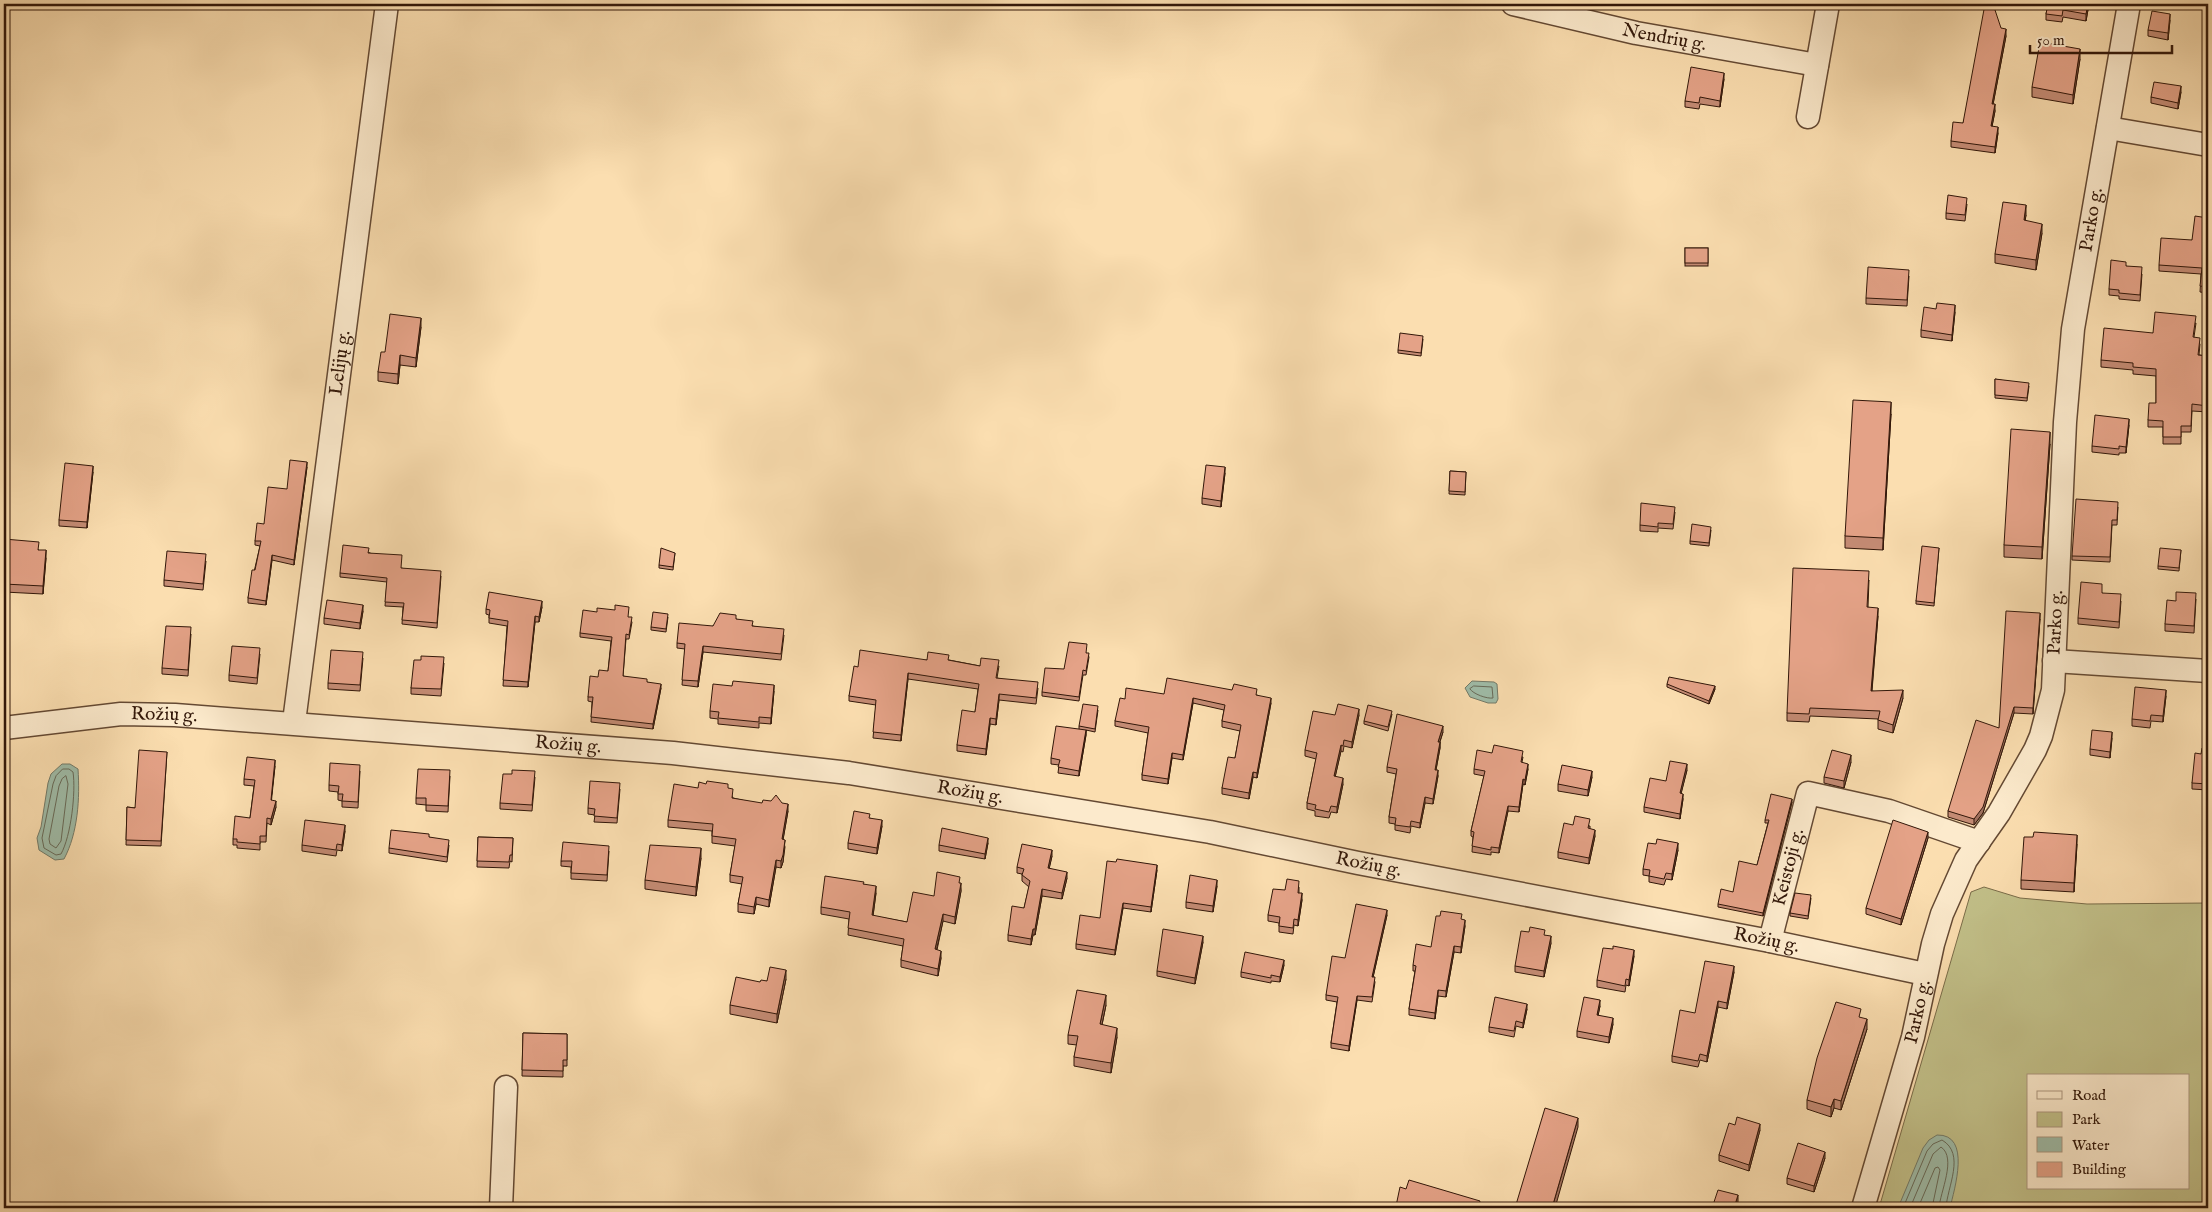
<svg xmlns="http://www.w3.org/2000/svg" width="2212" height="1212" viewBox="0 0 2212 1212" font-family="'IM FELL English',serif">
  <rect width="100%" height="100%" fill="#fbdeb0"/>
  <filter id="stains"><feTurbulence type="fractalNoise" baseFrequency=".004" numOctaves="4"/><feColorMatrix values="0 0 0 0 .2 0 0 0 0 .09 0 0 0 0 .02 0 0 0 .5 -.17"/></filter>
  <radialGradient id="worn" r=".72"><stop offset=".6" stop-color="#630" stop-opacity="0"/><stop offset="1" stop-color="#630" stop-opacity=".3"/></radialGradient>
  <path fill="#c2c089" stroke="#7a6c49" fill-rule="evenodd" d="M1984 887 2020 898 2087 904 2208 903V1208H1879L1971 892ZM2028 1076H2188V1188H2028Z"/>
  <g fill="#9fbca8" stroke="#737a68">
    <polygon points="1472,681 1494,682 1497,684 1498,699 1496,703 1488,703 1470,697 1465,688"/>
    <path d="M62 764H70L78 769C80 798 78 833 64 859L55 860 39 850 37 838 41 827 48 783 51 774Z"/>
    <path d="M1937 1135C1972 1134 1954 1190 1950 1208H1898L1923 1148 1929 1140Z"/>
  </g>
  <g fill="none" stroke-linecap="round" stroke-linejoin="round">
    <g stroke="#686a58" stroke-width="1">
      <path d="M1474 686 1492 687 1493 698C1487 699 1473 694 1470 689Z"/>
      <path d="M63 769H69L73 772C76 792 71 836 61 854L56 855 44 848 42 838 53 784 56 776Z"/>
      <polygon points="66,776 68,784 61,841 56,848 50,844 49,839 59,786 62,779"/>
      <path d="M1903 1208 1927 1151 1933 1144 1942 1140C1966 1154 1947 1187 1946 1208"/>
      <path d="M1910 1208 1933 1154 1941 1147C1957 1158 1940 1192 1939 1208"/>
      <polyline points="1918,1208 1935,1168 1938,1167 1940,1170 1932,1208"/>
    </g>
    <defs>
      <g id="minor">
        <path id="s1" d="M1513 4 1636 33 1817 65"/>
        <polyline points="1808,117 1828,4"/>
        <polyline points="2108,128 2208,145"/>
        <polyline points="2054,661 2208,671"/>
        <path id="s2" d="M294 722 387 4"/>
        <path id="s3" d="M4 728 121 714 175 715 673 753 849 773 1210 832 1358 863 1770 941 1925 974"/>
        <path id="s4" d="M1770 941 1808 793 1889 811 1979 842"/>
        <polyline points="501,1208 506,1087"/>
        <path id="s5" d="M1863 1208 1913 1037 1933 944 1942 914 1966 860 1999 813 2035 750 2041 736 2053 690 2065 422 2073 329 2129 4"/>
      </g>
    </defs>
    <use href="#minor" stroke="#644933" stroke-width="25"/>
    <use href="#minor" stroke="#fceacc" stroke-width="22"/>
  </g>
  <g fill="#c48b74" stroke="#321709">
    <polygon points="2048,4 2089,4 2086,21 2063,17 2062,22 2046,20 2046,14"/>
    <polygon points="2170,20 2168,40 2148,36 2148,30"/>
    <polygon points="2001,28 2006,36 1993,104 1995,111 1992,126 1998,133 1995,153 1951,147 1951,141 1963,123"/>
    <polygon points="2080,59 2073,104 2032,97 2032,87"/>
    <polygon points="1724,79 1720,107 1700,104 1699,109 1685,107 1685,101"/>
    <polygon points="2181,92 2178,109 2151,103 2151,97"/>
    <polygon points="1967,204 1965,221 1946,219 1946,213"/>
    <polygon points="2026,215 2025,220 2042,233 2036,270 1995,263 1995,254"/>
    <polygon points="2208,218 2208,293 2200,292 2201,274 2159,271 2159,265 2192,240"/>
    <rect x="1685" y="248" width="23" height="18"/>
    <polygon points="2126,266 2142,274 2140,301 2119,299 2119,296 2109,295 2109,289"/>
    <polygon points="1909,276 1907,306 1866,304 1866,298"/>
    <polygon points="1936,309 1955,312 1952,341 1921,337 1921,330"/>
    <polygon points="2196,323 2194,337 2200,344 2199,355 2208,356 2208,412 2192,411 2191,432 2181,432 2181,444 2163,444 2163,427 2148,427 2148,420 2156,403 2156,376 2133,374 2133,370 2101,367 2101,360 2153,333"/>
    <polygon points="421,327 416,367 400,365 398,384 378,381 378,372 385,352"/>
    <polygon points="1423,339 1421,356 1398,353 1398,350"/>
    <polygon points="1995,379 2029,386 2027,401 1995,398"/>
    <polygon points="1891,414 1883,550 1845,548 1845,536"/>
    <polygon points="2129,425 2126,453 2119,453 2119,455 2092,452 2092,446"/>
    <polygon points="2050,444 2042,559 2004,557 2004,545"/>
    <polygon points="307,467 294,565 272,560 266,605 248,603 248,598 260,546 255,545 255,541 264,524 287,489"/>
    <polygon points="1450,471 1466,472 1465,495 1449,494"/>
    <polygon points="93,472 87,528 59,526 59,520"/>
    <polygon points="1225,473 1221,507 1202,504 1202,498"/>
    <polygon points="2118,507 2117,525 2112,525 2110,562 2072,560 2072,556"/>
    <polygon points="1675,512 1673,529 1658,528 1658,532 1640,531 1640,525"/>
    <polygon points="1711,530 1709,546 1690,544 1690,541"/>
    <polygon points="4,539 39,550 46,558 43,594 4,592"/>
    <polygon points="1939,548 1934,606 1916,604 1916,601"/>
    <polygon points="2181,550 2179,571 2158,569 2158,566"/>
    <polygon points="368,552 401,568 441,576 437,628 402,624 403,607 385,606 387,582 340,577 340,573"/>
    <polygon points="675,553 673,570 659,568 659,565"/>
    <polygon points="206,561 203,590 164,586 164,580"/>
    <polygon points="1869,580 1868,607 1878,616 1872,691 1903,698 1893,733 1878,729 1878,719 1810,716 1809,722 1787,721 1787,713"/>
    <polygon points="2102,593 2121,601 2119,628 2078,624 2078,618"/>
    <polygon points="2196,599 2194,633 2165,631 2165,624 2176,601"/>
    <polygon points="542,607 539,622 535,622 528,687 503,686 507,626 489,623 489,615 486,614 486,609"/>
    <polygon points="363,611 360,629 324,624 324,618"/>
    <polygon points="597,612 628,617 632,622 629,639 626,639 623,676 647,682 661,688 653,729 591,722 592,702 588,701 588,697 598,677 608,671 611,641 580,637 580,633"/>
    <polygon points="668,617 666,632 651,630 651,627"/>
    <polygon points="736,619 753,626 784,635 781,660 703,652 698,687 682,685 685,649 677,648 677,643 713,626"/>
    <polygon points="2040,619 2033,714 2014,713 1983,813 1974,825 1948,817 1948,811 1999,728"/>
    <polygon points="191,634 188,676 162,674 162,668"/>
    <polygon points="1087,653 1089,657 1086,675 1083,675 1079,701 1042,696 1042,692 1064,669"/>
    <polygon points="260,654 257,684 229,681 229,675"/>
    <polygon points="363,658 360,691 328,689 328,683"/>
    <polygon points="421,660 444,663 441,696 411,694 411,688"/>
    <polygon points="927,660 949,660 980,666 999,666 997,678 1038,688 1036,704 999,700 996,725 990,724 986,755 957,751 957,745 975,712 978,689 908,679 901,741 873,738 876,705 849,701 849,696 858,667"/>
    <polygon points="1667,684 1715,689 1709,704 1667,687"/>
    <polygon points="732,686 774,691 771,724 759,723 759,728 718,724 718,719 710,718 710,711"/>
    <polygon points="1257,695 1271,703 1257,778 1253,777 1249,799 1222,794 1222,788 1235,758 1240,731 1222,727 1222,721 1224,710 1193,703 1183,760 1172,758 1168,784 1142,780 1142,775 1148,733 1115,726 1115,721 1125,699"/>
    <polygon points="2166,696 2163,722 2151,721 2150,728 2132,726 2132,719"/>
    <polygon points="1098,710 1095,732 1086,730 1086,735 1079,776 1058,773 1059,765 1051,764 1051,758 1079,729 1079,726"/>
    <polygon points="1392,714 1388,731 1364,724 1364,721"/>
    <polygon points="1335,715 1359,715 1352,748 1344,746 1343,752 1341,751 1335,777 1343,784 1337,813 1331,812 1329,818 1315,816 1315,811 1307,809 1307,803 1316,759 1305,756 1305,750"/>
    <polygon points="1443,732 1440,742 1440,748 1436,770 1438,776 1433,804 1425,803 1420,828 1411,826 1410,833 1395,830 1395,824 1389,823 1389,817 1396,774 1387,772 1387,767"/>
    <polygon points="2112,738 2110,758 2090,755 2090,749"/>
    <polygon points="2208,749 2208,790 2192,789 2192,783 2201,754"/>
    <polygon points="167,752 161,846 126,845 127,807 135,808"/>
    <polygon points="1492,753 1523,757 1522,762 1528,769 1525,785 1523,784 1519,812 1508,811 1499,853 1491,852 1491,855 1472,852 1473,837 1471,836 1471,831 1484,776 1474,774 1474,769"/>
    <polygon points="1851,762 1844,788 1824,783 1824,777"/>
    <polygon points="275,766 271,800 276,807 271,825 267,823 266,842 260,842 260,850 237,848 237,845 233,845 233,839 250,818 254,786 244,785 244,779"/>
    <polygon points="1687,770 1681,793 1683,799 1680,819 1644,812 1644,807 1666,781"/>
    <polygon points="360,771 358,808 342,807 342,801 338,800 338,792 329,791 329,785"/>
    <polygon points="450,776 448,812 426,811 426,805 416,804 416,798"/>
    <polygon points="535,777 532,811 500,809 500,803"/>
    <polygon points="1592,777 1588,796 1558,791 1558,784"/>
    <polygon points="698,788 728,788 733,798 788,811 783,839 785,847 783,862 781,868 776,867 769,907 756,904 754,914 738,912 738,904 742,884 730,882 730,875 735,846 712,843 712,831 668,827 668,820"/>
    <polygon points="620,789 617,823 594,822 595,815 588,814 588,808"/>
    <polygon points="1792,802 1763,916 1718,907 1718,904 1733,892 1757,865 1768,823 1765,823 1765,820"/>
    <polygon points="870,818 882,826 877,854 848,849 848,843"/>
    <polygon points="1573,825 1590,826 1590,829 1595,836 1589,864 1558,858 1558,852"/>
    <polygon points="345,831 342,851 337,850 336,856 302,851 302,845"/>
    <polygon points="429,837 449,845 447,862 389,853 389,848"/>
    <polygon points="478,837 513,838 512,862 510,861 509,868 477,867"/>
    <polygon points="1928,838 1901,925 1866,914 1866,908"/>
    <polygon points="988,843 985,859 939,851 939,845"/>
    <polygon points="2077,844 2074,892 2021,889 2021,880"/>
    <polygon points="1678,850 1672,880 1666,879 1664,885 1649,882 1649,876 1643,875 1643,869"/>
    <polygon points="609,851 607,881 571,879 571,867 561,866 561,861"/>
    <polygon points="1052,856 1049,868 1067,878 1062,899 1042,896 1035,935 1033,935 1031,945 1008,941 1008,935 1024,908 1029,887 1022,881 1022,874 1017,873 1017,867"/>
    <polygon points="701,858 696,896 645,889 645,880"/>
    <polygon points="1157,870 1151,912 1123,908 1115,955 1076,949 1076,944 1100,918"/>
    <polygon points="960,883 961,891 955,924 943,921 937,950 941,958 938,976 901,967 901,960 903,946 848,935 849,919 821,914 821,907 864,884 876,893 873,916 907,922 934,896"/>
    <polygon points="1217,886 1213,912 1186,908 1186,902"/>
    <polygon points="1299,887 1299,893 1302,900 1298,926 1294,925 1293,934 1279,932 1279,923 1268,921 1268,915 1285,890"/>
    <polygon points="1811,898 1808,919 1790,916 1790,913"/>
    <polygon points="1387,915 1373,977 1375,982 1372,1002 1357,1000 1349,1051 1331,1048 1331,1043 1337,1002 1326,1000 1326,995 1345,958"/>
    <polygon points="1462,920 1465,926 1461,953 1454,952 1446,997 1438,996 1435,1019 1409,1015 1409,1009 1415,971 1413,971 1413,965 1431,947"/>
    <polygon points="1545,935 1551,943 1544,977 1515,972 1515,966"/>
    <polygon points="1203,942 1195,984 1157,976 1157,971"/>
    <polygon points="1634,956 1629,986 1626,985 1625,992 1597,987 1597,980"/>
    <polygon points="1284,965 1280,982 1271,981 1271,983 1241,977 1241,972"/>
    <polygon points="1734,972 1727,1009 1718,1007 1707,1062 1700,1060 1698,1067 1672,1062 1672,1056 1695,1013"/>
    <polygon points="786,979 777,1023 730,1014 730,1005 760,982"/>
    <polygon points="1106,1005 1102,1025 1117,1037 1111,1073 1074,1066 1074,1057 1077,1045 1068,1044 1068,1035"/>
    <polygon points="1600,1006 1598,1015 1613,1024 1609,1043 1577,1037 1577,1031"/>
    <polygon points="1527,1009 1523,1028 1516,1026 1514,1037 1489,1032 1489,1027"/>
    <polygon points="1867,1029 1841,1110 1834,1108 1831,1117 1807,1109 1807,1100"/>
    <polygon points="523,1033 567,1034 567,1066 563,1066 563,1077 522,1076"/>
    <polygon points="1735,1125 1760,1130 1749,1171 1719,1161 1719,1155"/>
    <polygon points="1825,1158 1814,1192 1787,1184 1787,1178"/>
    <polygon points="1396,1206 1480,1208 1396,1208"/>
  </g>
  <g fill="#a0715e" stroke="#321709">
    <polygon points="2088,4 2089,4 2086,21 2086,14"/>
    <polygon points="2170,14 2170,20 2168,40 2168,33"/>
    <polygon points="2006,29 2006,36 1992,110 1992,104"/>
    <polygon points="2080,49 2080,59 2073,104 2073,95"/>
    <polygon points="1724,73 1724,79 1720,107 1720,101"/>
    <polygon points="2181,86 2181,92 2178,109 2178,103"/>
    <polygon points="1995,104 1995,111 1991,132 1991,126"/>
    <polygon points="1998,127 1998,133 1995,153 1995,147"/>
    <polygon points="2026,205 2026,215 2024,229 2024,220"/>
    <polygon points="2042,224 2042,233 2036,270 2036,260"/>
    <polygon points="1955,305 1955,312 1952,341 1952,335"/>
    <polygon points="421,318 421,327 416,367 416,358"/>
    <polygon points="400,355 400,365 398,384 398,374"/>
    <polygon points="1891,402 1891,414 1883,550 1883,538"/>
    <polygon points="2129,419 2129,425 2126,453 2126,447"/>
    <polygon points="2050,432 2050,444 2042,559 2042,547"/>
    <polygon points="307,462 307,467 294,565 294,560"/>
    <polygon points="93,466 93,472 87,528 87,522"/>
    <polygon points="1225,467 1225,473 1221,507 1221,501"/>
    <polygon points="46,550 46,558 43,594 43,586"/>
    <polygon points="272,555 272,560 266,605 266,601"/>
    <polygon points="542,601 542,607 539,622 539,617"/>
    <polygon points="363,605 363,611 360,629 360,623"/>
    <polygon points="1878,608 1878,616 1871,699 1871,691"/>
    <polygon points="2040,613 2040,619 2033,714 2033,708"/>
    <polygon points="535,616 535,622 528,687 528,682"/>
    <polygon points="6,621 6,630 4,655 4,646"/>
    <polygon points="703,646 703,652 698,687 698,681"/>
    <polygon points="908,673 908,679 901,741 901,735"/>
    <polygon points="661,684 661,688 653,729 653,724"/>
    <polygon points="774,685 774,691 771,724 771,718"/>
    <polygon points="1715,686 1715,689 1709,704 1709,701"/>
    <polygon points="1903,690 1903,698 1893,733 1893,725"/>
    <polygon points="2166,690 2166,696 2163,722 2163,716"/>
    <polygon points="999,694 999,700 996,725 996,719"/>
    <polygon points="1193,698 1193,703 1183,760 1183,755"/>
    <polygon points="1271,698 1271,703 1257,778 1257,773"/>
    <polygon points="2014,707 2014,713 1983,813 1974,825 1974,819"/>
    <polygon points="1359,709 1359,715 1352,748 1352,742"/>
    <polygon points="990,718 990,724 986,755 986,749"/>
    <polygon points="1443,726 1443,732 1438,747 1438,742"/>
    <polygon points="1086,730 1086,735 1079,776 1079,771"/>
    <polygon points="2112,732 2112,738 2110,758 2110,752"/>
    <polygon points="1440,742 1440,748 1435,775 1435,770"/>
    <polygon points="1341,745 1341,751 1334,782 1334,776"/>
    <polygon points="1172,753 1172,758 1168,784 1168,779"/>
    <polygon points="1851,755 1851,762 1844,788 1844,781"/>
    <polygon points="275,760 275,766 271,805 271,800"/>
    <polygon points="1528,764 1528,769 1525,785 1525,780"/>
    <polygon points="1687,764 1687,770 1680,798 1680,793"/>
    <polygon points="1438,770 1438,776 1433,804 1433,799"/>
    <polygon points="1592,771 1592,777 1588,796 1588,790"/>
    <polygon points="1253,772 1253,777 1249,799 1249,793"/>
    <polygon points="1343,778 1343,784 1337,813 1337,807"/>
    <polygon points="1523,779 1523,784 1519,812 1519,807"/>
    <polygon points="1683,794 1683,799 1680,819 1680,814"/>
    <polygon points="1425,797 1425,803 1420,828 1420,823"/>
    <polygon points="1792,799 1792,802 1763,916 1763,913"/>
    <polygon points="276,801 276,807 271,825 271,819"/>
    <polygon points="788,804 788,811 782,846 782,839"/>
    <polygon points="1508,806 1508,811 1499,853 1499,848"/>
    <polygon points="882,820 882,826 877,854 877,848"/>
    <polygon points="345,825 345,831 342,851 342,845"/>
    <polygon points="1595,830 1595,836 1589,864 1589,858"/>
    <polygon points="1928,832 1928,838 1901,925 1901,919"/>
    <polygon points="2077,835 2077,844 2074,892 2074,883"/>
    <polygon points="988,838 988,843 985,859 985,854"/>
    <polygon points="785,840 783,862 781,868 781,861"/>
    <polygon points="1678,843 1678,850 1672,880 1672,874"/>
    <polygon points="701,848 701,858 696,896 696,887"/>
    <polygon points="1052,850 1052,856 1048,874 1048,868"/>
    <polygon points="776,860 776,867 769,907 769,900"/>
    <polygon points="1157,865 1157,870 1151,912 1151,907"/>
    <polygon points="1067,872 1067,878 1062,899 1062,893"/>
    <polygon points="1217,880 1217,886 1213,912 1213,906"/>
    <polygon points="961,883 961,891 955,924 955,917"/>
    <polygon points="876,886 876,893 872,923 872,915"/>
    <polygon points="1042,889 1042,896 1035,935 1035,929"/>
    <polygon points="1302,893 1302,900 1298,926 1298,920"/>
    <polygon points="756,897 756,904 754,914 754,907"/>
    <polygon points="1123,903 1123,908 1115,955 1115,950"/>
    <polygon points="1387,910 1387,915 1372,982 1372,977"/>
    <polygon points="943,914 943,921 935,956 935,949"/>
    <polygon points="1465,920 1465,926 1461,953 1461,947"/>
    <polygon points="1033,929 1033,935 1031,945 1031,939"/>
    <polygon points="1203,936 1203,942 1195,984 1195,978"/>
    <polygon points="1551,936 1551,943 1544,977 1544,971"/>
    <polygon points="1454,946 1454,952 1446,997 1446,991"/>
    <polygon points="1634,950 1634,956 1629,986 1629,980"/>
    <polygon points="941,951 941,958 938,976 938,969"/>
    <polygon points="1284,960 1284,965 1280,982 1280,977"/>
    <polygon points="1734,966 1734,972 1727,1009 1727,1003"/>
    <polygon points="786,970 786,979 777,1023 777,1014"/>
    <polygon points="1438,990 1438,996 1435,1019 1435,1013"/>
    <polygon points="1106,995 1106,1005 1100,1034 1100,1024"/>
    <polygon points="1357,996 1357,1000 1349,1051 1349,1046"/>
    <polygon points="1600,1000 1600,1006 1597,1021 1597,1015"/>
    <polygon points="1718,1001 1718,1007 1707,1062 1707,1056"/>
    <polygon points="1527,1004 1527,1009 1523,1028 1523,1023"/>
    <polygon points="1613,1018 1613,1024 1609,1043 1609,1037"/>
    <polygon points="1867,1019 1867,1029 1841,1110 1841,1101"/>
    <polygon points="1117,1028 1117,1037 1111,1073 1111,1063"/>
    <polygon points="1834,1099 1834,1108 1831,1117 1831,1107"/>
    <polygon points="1578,1118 1578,1127 1555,1208 1552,1208"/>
    <polygon points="1760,1124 1760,1130 1749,1171 1749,1165"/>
    <polygon points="1825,1152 1825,1158 1814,1192 1814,1186"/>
    <polygon points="1738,1195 1738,1202 1736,1208 1734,1208"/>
  </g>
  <g fill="#e4a287" stroke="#321709">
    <polygon points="1985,4 1993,4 2001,28 2006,29 1992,104 1995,104 1991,126 1998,127 1995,147 1951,141 1953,122 1963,123"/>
    <polygon points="2048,4 2088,4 2086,14 2063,10 2062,16 2046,14"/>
    <polygon points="2152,11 2170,14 2168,33 2148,30"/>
    <polygon points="2040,42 2080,49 2073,95 2032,87"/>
    <polygon points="1691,67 1724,73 1720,101 1700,97 1699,103 1685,101"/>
    <polygon points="2154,82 2181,86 2178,103 2151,97"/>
    <polygon points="1948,195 1967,198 1965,215 1946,213"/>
    <polygon points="2003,202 2026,205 2024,220 2042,224 2036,260 1995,254"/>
    <polygon points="2195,216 2208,218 2208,287 2200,286 2202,268 2159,265 2161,238 2192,240"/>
    <rect x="1685" y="248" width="23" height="15"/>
    <polygon points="2111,260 2126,262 2126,266 2142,267 2140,295 2119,293 2119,290 2109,289"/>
    <polygon points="1868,267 1909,270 1907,300 1866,298"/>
    <polygon points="1937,303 1955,305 1952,335 1921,330 1924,307 1936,309"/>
    <polygon points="2155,312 2196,316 2193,337 2200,338 2198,355 2208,356 2208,406 2192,404 2191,426 2181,426 2181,437 2163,437 2163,421 2148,420 2149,403 2156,403 2156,369 2133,367 2133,363 2101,360 2104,328 2153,333"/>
    <polygon points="390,314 421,318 416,358 400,355 398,374 378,372 381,352 385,352"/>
    <polygon points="1400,333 1423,336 1421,353 1398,350"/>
    <polygon points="1995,379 2029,383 2027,398 1995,395"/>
    <polygon points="1853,400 1891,402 1883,538 1845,536"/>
    <polygon points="2095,415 2129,419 2126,447 2119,446 2119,449 2092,446"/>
    <polygon points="2011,429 2050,432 2042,547 2004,545"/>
    <polygon points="290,460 307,462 294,560 272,555 266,601 248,598 252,570 255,570 261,541 255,541 257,523 264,524 268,487 287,489"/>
    <polygon points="65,463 93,466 87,522 59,520"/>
    <polygon points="1206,465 1225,467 1221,501 1202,498"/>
    <polygon points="1450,471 1466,472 1465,492 1449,491"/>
    <polygon points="2076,499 2118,502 2117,520 2112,520 2110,557 2072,556"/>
    <polygon points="1641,503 1675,507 1673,524 1658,523 1658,527 1640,525"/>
    <polygon points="1692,524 1711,527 1709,543 1690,541"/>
    <polygon points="4,539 39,542 38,550 46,550 43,586 4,584"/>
    <polygon points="343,545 369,548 368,553 402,555 401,568 441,571 437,623 402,620 404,603 385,602 387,578 340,573"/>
    <polygon points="1922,546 1939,548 1934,603 1916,601"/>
    <polygon points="661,548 675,553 673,567 659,565"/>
    <polygon points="2160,548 2181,550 2179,568 2158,566"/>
    <polygon points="167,551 206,554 203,584 164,580"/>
    <polygon points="1793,568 1869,571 1867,607 1878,608 1871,691 1903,690 1893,725 1878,720 1880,711 1810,708 1809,714 1787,713"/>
    <polygon points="2081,582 2102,584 2102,593 2121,594 2119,622 2078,618"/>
    <polygon points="489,592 542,601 539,617 535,616 528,682 503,680 508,621 489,618 490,610 486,609"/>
    <polygon points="2176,592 2196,593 2194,626 2165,624 2167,600 2176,601"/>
    <polygon points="327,600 363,605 360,623 324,618"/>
    <polygon points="615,605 629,607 628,617 632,617 629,635 626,634 623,676 647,679 647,682 661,684 653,724 591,717 593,697 588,697 590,676 598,677 599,670 608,671 612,637 580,633 583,610 597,612 597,608 615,610"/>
    <polygon points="2006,611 2040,613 2033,708 2014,707 1983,807 1974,819 1948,811 1976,720 1999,728"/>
    <polygon points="653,612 668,614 666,629 651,627"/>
    <polygon points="720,613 736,615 736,619 753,621 752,626 784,629 781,654 703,646 698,681 682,680 685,644 677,643 679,623 713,626"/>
    <polygon points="4,621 6,621 4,646"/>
    <polygon points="166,626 191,627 188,670 162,668"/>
    <polygon points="1069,642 1087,644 1086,653 1089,653 1086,671 1083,670 1079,697 1042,692 1045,668 1064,669"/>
    <polygon points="232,646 260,648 257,678 229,675"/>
    <polygon points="331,650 363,652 360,685 328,683"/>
    <polygon points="860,650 927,660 928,652 949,655 948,660 980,666 981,658 999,660 996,678 1038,682 1036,698 999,694 996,719 990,718 986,749 957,745 962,710 975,712 979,684 908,673 901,735 873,732 876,700 849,696 854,666 858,667"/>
    <polygon points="421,656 444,657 441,689 411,688 414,660 421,660"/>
    <polygon points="1669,677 1715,686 1709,701 1667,684"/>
    <polygon points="1167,678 1232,690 1234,684 1257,689 1256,695 1271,698 1257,773 1253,772 1249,793 1222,788 1228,757 1235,758 1241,725 1222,721 1225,705 1193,698 1183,755 1172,753 1168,779 1142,775 1149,727 1115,721 1120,698 1125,699 1126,688 1164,694"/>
    <polygon points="733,681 774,685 771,718 759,717 759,722 718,718 719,712 710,711 713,684 732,686"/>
    <polygon points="2135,687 2166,690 2163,716 2151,715 2150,721 2132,719"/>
    <polygon points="1083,704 1098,706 1095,729 1079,726"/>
    <polygon points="1338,704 1359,709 1352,742 1344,740 1343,746 1341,745 1334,776 1343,778 1337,807 1331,806 1329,812 1315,809 1316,805 1307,803 1317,753 1305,750 1313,711 1335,715"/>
    <polygon points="1368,705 1392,711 1388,727 1364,721"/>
    <polygon points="1397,714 1443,726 1438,742 1440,742 1435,770 1438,770 1433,799 1425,797 1420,823 1411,821 1410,827 1395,825 1396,818 1389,817 1397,769 1387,767"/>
    <polygon points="1056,726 1086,730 1079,771 1058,767 1060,760 1051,758"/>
    <polygon points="2092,730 2112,732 2110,752 2090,749"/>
    <polygon points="1494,745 1523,751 1521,762 1528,764 1525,780 1523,779 1519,807 1508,806 1499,848 1491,847 1491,850 1472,846 1474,832 1471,831 1485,771 1474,769 1477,750 1492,753"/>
    <polygon points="2202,748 2208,749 2208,784 2192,783 2195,753 2201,754"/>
    <polygon points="139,750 167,752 161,841 126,840 127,807 135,808"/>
    <polygon points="1832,750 1851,755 1844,781 1824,777"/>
    <polygon points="247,757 275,760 271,800 276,801 271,819 267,818 266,836 260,836 260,844 237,842 237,839 233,839 235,816 250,818 255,780 244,779"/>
    <polygon points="1670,761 1687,764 1680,793 1683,794 1680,814 1644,807 1650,778 1666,781"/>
    <polygon points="330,763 360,765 358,802 342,801 343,794 338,794 339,786 329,785"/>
    <polygon points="1562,765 1592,771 1588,790 1558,784"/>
    <polygon points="418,769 450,770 448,806 426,805 426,798 416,798"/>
    <polygon points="512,770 535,771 532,805 500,803 503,774 512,774"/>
    <polygon points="590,781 620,783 617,818 594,816 595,809 588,808"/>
    <polygon points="707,781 728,784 728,788 733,789 732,798 762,803 763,800 771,801 776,795 782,803 788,804 782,839 785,840 783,855 781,861 776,860 769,900 756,897 754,907 738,904 743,877 730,875 736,839 712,836 713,824 668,820 674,784 698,788 699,782 706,784"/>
    <polygon points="1771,794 1792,799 1763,913 1718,904 1721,889 1733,892 1739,861 1757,865 1769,820 1765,820"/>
    <polygon points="854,811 870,814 869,818 882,820 877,848 848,843"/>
    <polygon points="1575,816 1590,819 1588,828 1595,830 1589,858 1558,852 1564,823 1573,825"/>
    <polygon points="305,820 345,825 342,845 337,844 336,850 302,845"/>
    <polygon points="1893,820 1928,832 1901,919 1866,908"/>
    <polygon points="942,828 988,838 985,854 939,845"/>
    <polygon points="391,830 429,834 429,837 449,840 447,857 389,848"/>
    <polygon points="2034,832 2077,835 2074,883 2021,880 2024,837 2033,837"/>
    <polygon points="478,837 513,838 512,855 510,855 509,862 477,861"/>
    <polygon points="1657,839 1678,843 1672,874 1666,873 1664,879 1649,876 1650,870 1643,869 1648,843 1656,844"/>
    <polygon points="563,842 609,846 607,875 571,873 572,861 561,861"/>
    <polygon points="1022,844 1052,850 1048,868 1067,872 1062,893 1042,889 1035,929 1033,929 1031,939 1008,935 1012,906 1024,908 1030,881 1022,875 1024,869 1017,867"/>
    <polygon points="650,845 701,848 696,887 645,880"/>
    <polygon points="1117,859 1157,865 1151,907 1123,903 1115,950 1076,944 1080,915 1100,918 1107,861 1116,862"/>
    <polygon points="937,872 960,877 959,883 961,883 955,917 943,914 935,949 941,951 938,969 901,960 904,939 848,928 850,912 821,907 825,876 864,882 863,884 876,886 872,915 907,922 913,892 934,896"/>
    <polygon points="1190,875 1217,880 1213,906 1186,902"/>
    <polygon points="1287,879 1299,881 1298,893 1302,893 1298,920 1294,919 1293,928 1279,926 1280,917 1268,915 1273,889 1285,890"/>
    <polygon points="1795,893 1811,895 1808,916 1790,913"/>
    <polygon points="1356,904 1387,910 1372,977 1375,977 1372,997 1357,996 1349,1046 1331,1043 1338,997 1326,995 1332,956 1345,958"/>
    <polygon points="1441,911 1462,914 1461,919 1465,920 1461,947 1454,946 1446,991 1438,990 1435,1013 1409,1009 1416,966 1413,965 1416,944 1431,947 1436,916 1440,916"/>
    <polygon points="1530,927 1545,930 1544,935 1551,936 1544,971 1515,966 1521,931 1529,932"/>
    <polygon points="1163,929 1203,936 1195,978 1157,971"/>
    <polygon points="1613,946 1634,950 1629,980 1626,979 1625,986 1597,980 1603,948 1613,949"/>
    <polygon points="1245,952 1284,960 1280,977 1271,975 1271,978 1241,972"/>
    <polygon points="1705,961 1734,966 1727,1003 1718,1001 1707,1056 1700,1054 1698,1061 1672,1056 1680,1010 1695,1013"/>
    <polygon points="770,967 786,970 777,1014 730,1005 736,977 760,982 761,980 767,981"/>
    <polygon points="1077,990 1106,995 1100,1024 1117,1028 1111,1063 1074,1057 1078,1036 1068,1035"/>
    <polygon points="1495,997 1527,1004 1523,1023 1516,1021 1514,1031 1489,1027"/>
    <polygon points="1584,997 1600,1000 1597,1015 1613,1018 1609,1037 1577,1031"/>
    <polygon points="1836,1002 1861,1009 1859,1017 1867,1019 1841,1101 1834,1099 1831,1107 1807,1100 1817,1058"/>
    <polygon points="523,1033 567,1034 567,1060 563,1060 563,1071 522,1070"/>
    <polygon points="1545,1108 1578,1118 1552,1208 1515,1208"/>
    <polygon points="1737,1117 1760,1124 1749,1165 1719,1155 1729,1123 1735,1125"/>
    <polygon points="1798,1143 1825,1152 1814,1186 1787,1178"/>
    <polygon points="1409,1180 1480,1201 1478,1208 1406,1208 1396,1206 1400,1187 1406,1189"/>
    <polygon points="1718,1190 1738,1195 1734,1208 1712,1208"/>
  </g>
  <g text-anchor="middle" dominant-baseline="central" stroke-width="4.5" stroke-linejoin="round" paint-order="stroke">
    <g font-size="19" fill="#321709" stroke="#fceacc">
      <text stroke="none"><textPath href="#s1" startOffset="155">Nendrių g.</textPath></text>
      <text stroke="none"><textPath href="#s5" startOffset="1029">Parko g.</textPath></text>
      <text stroke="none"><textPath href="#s2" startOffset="362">Lelijų g.</textPath></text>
      <text stroke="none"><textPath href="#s5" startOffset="624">Parko g.</textPath></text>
      <text stroke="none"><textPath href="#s3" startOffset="161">Rožių g.</textPath></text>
      <text stroke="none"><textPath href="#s3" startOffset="566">Rožių g.</textPath></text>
      <text stroke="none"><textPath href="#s3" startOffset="971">Rožių g.</textPath></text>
      <text stroke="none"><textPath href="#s3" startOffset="1376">Rožių g.</textPath></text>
      <text stroke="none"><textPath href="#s4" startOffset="76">Keistoji g.</textPath></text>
      <text stroke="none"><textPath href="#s3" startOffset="1781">Rožių g.</textPath></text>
      <text stroke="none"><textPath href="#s5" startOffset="204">Parko g.</textPath></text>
    </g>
  </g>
  <rect width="2212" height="1212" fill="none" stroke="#fbdeb0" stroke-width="20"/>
  <rect x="5" y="5" width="2202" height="1202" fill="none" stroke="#321709" stroke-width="2.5"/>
  <rect x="10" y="10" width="2192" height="1192" fill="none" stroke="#321709"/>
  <rect x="2027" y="1074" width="162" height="115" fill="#fceacc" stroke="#ab967e"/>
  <rect x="2037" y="1091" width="25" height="8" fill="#fceacc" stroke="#ab967e"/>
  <text x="2072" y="1100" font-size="15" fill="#321709">Road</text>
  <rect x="2037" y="1112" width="25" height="15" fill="#c2c089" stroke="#ab967e"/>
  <text x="2072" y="1124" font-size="15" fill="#321709">Park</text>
  <rect x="2037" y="1137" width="25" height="15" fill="#9fbca8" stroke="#ab967e"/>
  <text x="2072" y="1150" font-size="15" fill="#321709">Water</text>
  <rect x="2037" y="1162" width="25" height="15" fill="#e4a287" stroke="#ab967e"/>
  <text x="2072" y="1174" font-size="15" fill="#321709">Building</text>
  <path d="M2030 45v8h142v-8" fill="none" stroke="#321709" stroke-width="2.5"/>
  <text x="2037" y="45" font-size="15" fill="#321709" stroke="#fceacc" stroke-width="4" paint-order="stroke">50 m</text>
  <rect width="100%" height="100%" filter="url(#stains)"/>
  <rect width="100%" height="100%" fill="url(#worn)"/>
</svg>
